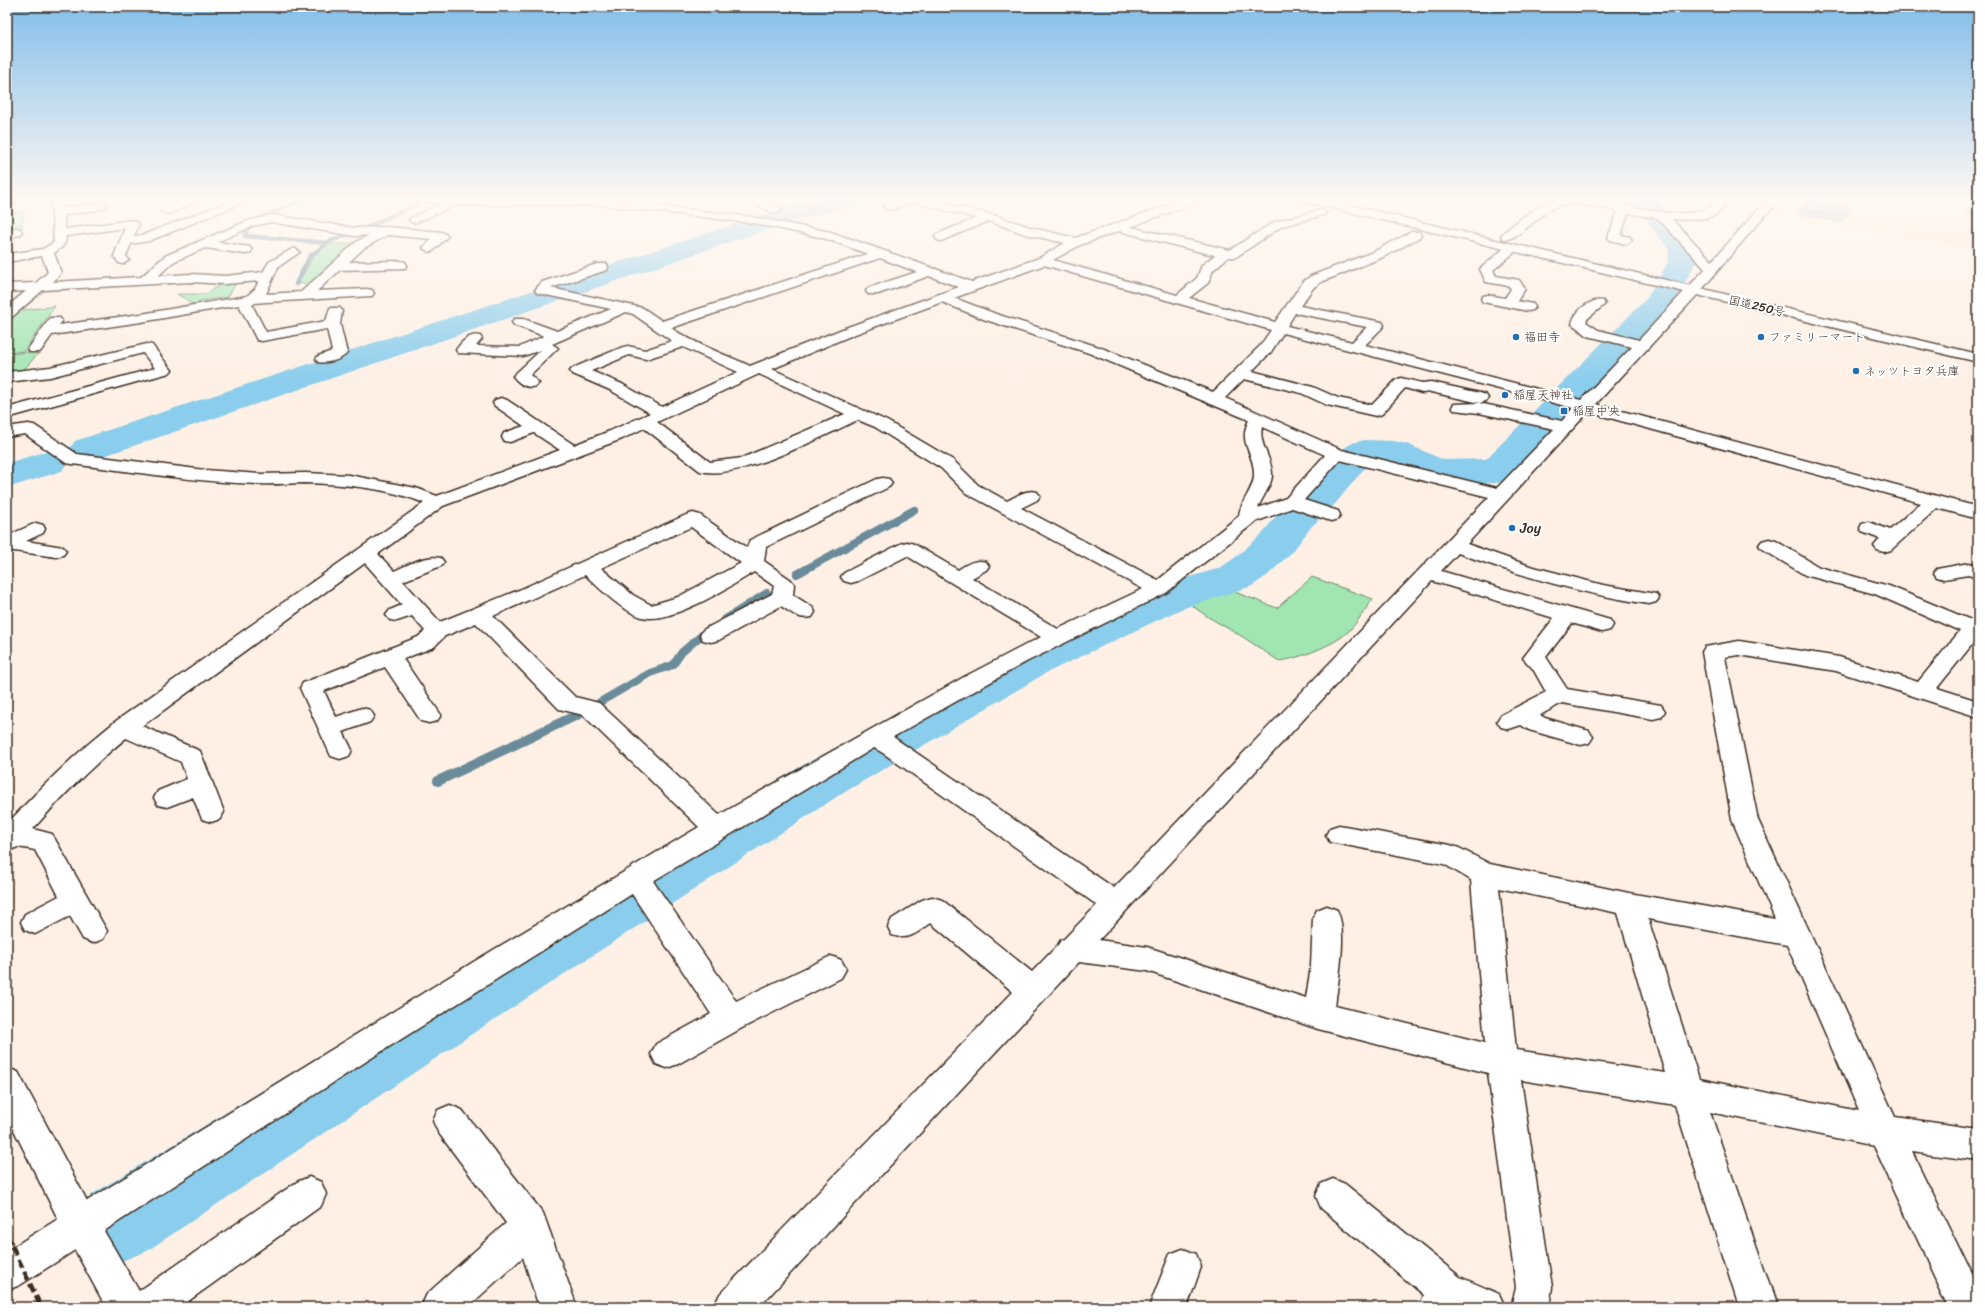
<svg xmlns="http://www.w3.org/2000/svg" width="1985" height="1314" viewBox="0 0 1985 1314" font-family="Sriracha,'Klee One',sans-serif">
  <rect width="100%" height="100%" fill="#fef0e5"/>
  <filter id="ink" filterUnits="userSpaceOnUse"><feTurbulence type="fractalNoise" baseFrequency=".025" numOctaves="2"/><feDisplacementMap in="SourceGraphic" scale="8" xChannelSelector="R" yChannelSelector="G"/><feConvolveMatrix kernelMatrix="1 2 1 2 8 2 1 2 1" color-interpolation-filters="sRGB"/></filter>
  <g filter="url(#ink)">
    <polygon fill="#fde6d3" points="1794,198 1978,198 1978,250 1902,236 1777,216"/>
    <g fill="#a0e5b2" stroke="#6e8868">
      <polygon points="1973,198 1978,198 1978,216 1964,213"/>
      <polygon points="24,210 22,228 7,233 7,215"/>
      <polygon points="329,244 354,244 310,283 297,284 315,254"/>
      <polygon points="237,281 228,297 200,301 199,304 193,304 177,294 206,294 224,282"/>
      <polygon points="55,306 24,351 7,353 7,320 16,311"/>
      <polygon points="40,351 22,372 7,374 7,354"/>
      <path d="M1312 577 1373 599C1365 609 1358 622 1349 631 1335 645 1298 659 1279 661L1243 637 1208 617 1194 607 1188 596 1211 583 1277 608Z"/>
    </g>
    <polygon fill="#8bcdec" stroke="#6b8c9a" points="1809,200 1851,208 1840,222 1797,213"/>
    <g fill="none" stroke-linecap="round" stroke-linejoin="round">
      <polygon stroke="#5b6b70" stroke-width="1" points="1812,204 1841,210 1842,212 1838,217 1808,211 1807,208"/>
      <g stroke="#6b8c9a" stroke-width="4.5">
        <polyline points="263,217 307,198"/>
        <polyline points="247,229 245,236 328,243"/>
        <polyline points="364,229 421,202"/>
        <polyline points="296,284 310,256 329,242 351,233"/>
      </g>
      <g stroke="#6b8c9a" stroke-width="8">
        <polyline points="797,574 914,510"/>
        <polyline points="724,620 767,593"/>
        <polyline points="600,702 650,673 673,665 682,652 709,629"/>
      </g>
      <polyline stroke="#6b8c9a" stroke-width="10" points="438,781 579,714"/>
      <g fill="#8bcdec" fill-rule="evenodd">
        <polygon points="824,198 866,198 863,203 780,225 101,457 88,460 75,457 69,449 75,441 762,215"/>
        <polygon points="1630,198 1655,198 1697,250 1696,262 1671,309 1511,479 1497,483 1438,484 1424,480 1387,463 1373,463 1363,470 1335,504 1312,526 1293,551 1268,575 1252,586 1181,609 1046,673 838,796 475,1032 147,1251 119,1262 91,1251 80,1223 91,1195 427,990 798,768 1012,651 1149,589 1220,568 1236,557 1263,533 1282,508 1307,486 1335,454 1352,443 1365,440 1394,441 1407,444 1444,460 1486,459 1647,298 1668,262 1669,250"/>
        <polygon points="48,451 62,455 67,463 62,471 7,488 7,463"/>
      </g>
      <defs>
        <g id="minor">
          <polygon points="9,198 26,198 7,206 7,199"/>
          <path d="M51 198H63V208L102 203 108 206 102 209 64 215 65 229 133 220 139 224 134 236 143 235 238 198H254L149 241 131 244 126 256 129 260 123 264 119 263 114 256 125 228 66 236C66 246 61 248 54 253L61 273 53 282 141 277 165 256 245 222 271 215 355 228 387 227 442 232 448 236 433 251 429 252 423 248 432 239 388 235 364 248 349 262 401 261 405 262 407 265 405 268 340 270 317 291 367 289 372 290 374 293 372 296 266 302 255 303 252 305 266 332 326 321 330 308H340L342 311 340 324 347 353C342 360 326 364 318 362L316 359 318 356 332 351 327 329 262 341 257 340 239 305 141 322 52 335 40 352H30L28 349 50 318H60L62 321 59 325 141 314 247 296 255 289 259 281 225 284 191 282 43 290 12 317 7 318V307L26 291 7 292V284L36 283 48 272 42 256 7 262V254L43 249 54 242ZM271 222 355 236 369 235 356 242 301 292 266 294 278 267 300 252 294 248 269 262 263 272 225 276 191 274 158 276 173 262 205 248 246 254 250 253 252 250 250 247 217 242 253 226Z"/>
          <polygon points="187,198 203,198 171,213 167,214 161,211 163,209"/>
          <path d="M417 198 602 199 752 217 831 232 972 282 1039 258 1065 243 1025 234 989 221 941 241 937 240 935 237 937 234 977 218 912 202 890 210 884 207 886 205 902 198H925L993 215 1033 228 1075 238 1183 200 1182 198H1197V202L1130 227 1230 250 1274 222 1320 210 1324 211 1326 213 1324 215 1282 226 1236 257H1228L1213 270 1208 283 1189 298 1275 322 1303 282 1311 276 1373 252 1411 232H1419L1421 235 1419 238 1381 258 1321 282 1313 288 1300 306 1382 322 1384 325 1382 328 1365 345 1581 400 1632 347 1588 336 1572 324C1574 312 1590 298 1603 301L1605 304 1587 319 1586 322 1598 330 1639 340 1705 269 1658 218 1628 213 1621 235 1630 237 1632 240 1626 244 1610 240 1608 237 1618 211C1600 208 1580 202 1561 205 1543 208 1519 242 1503 239L1501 236 1503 233C1519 221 1539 202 1559 199 1605 192 1672 228 1712 206L1711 198H1722L1724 207C1713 222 1688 220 1672 219L1712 261 1756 212 1770 198H1782L1764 216 1698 294 1596 404 1978 507V519L1937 508 1891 550 1884 552 1877 550 1874 546 1880 539 1862 532 1860 528 1862 524 1869 522 1890 530 1921 503 1588 412 1467 544 1530 566 1603 585 1656 594 1659 598 1656 602 1649 604C1582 594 1521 576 1458 553L1441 571 1610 620 1613 625 1610 630 1602 632 1572 623 1546 657 1567 689 1661 705 1665 711 1661 717 1653 719 1562 703 1540 715 1545 718 1589 731 1593 737 1589 743 1581 745 1529 730 1521 725 1509 729 1501 727 1497 721 1501 715 1546 692 1533 669 1523 658 1554 618 1432 581 1099 940 1147 947 1306 998 1311 966 1313 918 1317 910 1327 906 1337 910C1348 931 1338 981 1335 1006L1485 1043 1471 880 1444 864 1330 842 1326 835 1330 828 1339 825 1450 845 1459 848 1490 864 1629 893 1775 919 1732 820 1702 652 1705 647 1739 641 1839 657 1918 682 1960 631 1875 594 1805 575 1762 549 1759 545 1762 541 1769 539 1776 541 1819 567 1889 586 1978 623V637L1937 688 1978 701V717L1836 671 1739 655 1725 657 1758 820 1895 1117 1978 1129V1161L1912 1152 1978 1287V1307H1949L1874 1146 1710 1112 1777 1307H1739L1675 1105 1521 1080 1552 1287 1549 1307H1511L1516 1287 1488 1073 1318 1029 1147 971 1079 962 759 1307H714L720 1294 1013 992 931 923C916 933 909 941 892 935L888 927 892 919 922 900 932 897 942 900 1032 972 1058 945 1061 940 1064 939 1097 905 883 753 874 748 653 881 736 1001 831 956 841 960 846 969 841 978 742 1028 678 1064 667 1068 656 1064 651 1054 656 1044 711 1014 632 894 376 1055 104 1231 139 1291 297 1182 309 1177 321 1182 326 1194 321 1206 180 1307H106L75 1250 20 1285 7 1290V1251L58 1219 7 1116V1068L18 1072 87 1201 475 961 699 827 583 715 559 709 476 623 445 636 434 647 403 659 441 715 437 721 429 723 421 721 385 667 324 691 336 717 362 708 370 710 374 716 370 722 343 732 352 750 349 756 340 759 331 756 300 688 303 683 418 637 425 631 412 616 397 621 390 620 386 615 390 610 402 605 365 563 142 726 200 751 224 812 220 819 211 822 202 819 193 797 167 807 158 805 154 798 158 791 187 779 181 762 126 738C92 766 62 796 33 829L52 834 107 931 103 939 93 943 83 939 70 916 35 934 25 930 21 922 25 914 59 896 35 850 18 847 7 851V824C41 787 76 753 116 721L424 503C389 488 342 484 305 483 289 483 274 485 259 484 197 482 134 472 72 464L66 463 25 434 7 437V427L28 424 34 425 77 454 205 470 260 474 305 473 349 475 416 488 437 496 560 450 534 433 510 442 504 441 502 437 504 433 524 426 495 406 493 403 495 400 501 398 507 400 574 445 610 431 650 413 610 390 573 374 570 371 573 368 623 347 628 346 645 350 672 341 633 314 626 312 552 344 558 348 530 375 539 383 536 386C527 389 519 384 513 376L541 350 523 356 458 353 456 350C461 342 470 333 480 336L482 339 476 346 520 347 544 336 514 325 512 322 514 319H524L557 331 611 309 537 293 535 290 542 282 597 264H607L608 267 607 270 551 288 643 308 662 321 868 254 824 238 752 223 602 205H456L415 223 411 222 409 220 411 218 441 204 422 201ZM1119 231 1205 253 1215 255 1202 265 1197 278 1177 295 1053 260 1080 245ZM880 258 917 272 868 288 866 291 868 294H878L929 276 959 287 845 328 750 366C724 354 695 344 671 328ZM1044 265 1271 330 1260 346 1213 392 1099 347 996 314 954 298ZM942 302 986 320 1089 353 1249 420C1237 444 1255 453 1254 475 1254 490 1240 501 1239 516L1158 580 1021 508 1037 500 1040 496 1037 492C1026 489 1017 496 1007 501L978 485 953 460 887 421 772 369 855 334ZM1295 313 1367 327 1352 342 1287 326ZM1283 333 1573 408 1562 421 1479 403 1454 404 1452 407 1454 410 1479 413 1554 429 1497 488 1342 450 1225 398 1244 379 1301 393 1327 405 1376 416 1382 414 1405 388 1422 393 1431 392 1480 403 1486 401 1488 398 1486 395 1480 393 1431 382 1422 383 1401 378 1396 380 1372 405 1338 398 1313 387 1252 371 1271 352ZM683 347 738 372 662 407 622 384 591 371 629 355 646 359ZM759 374 845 414 742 458 710 462 657 422ZM858 420 875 427 941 468 966 493 1143 589 1058 629 972 578 986 570 989 566 986 562C975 559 967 564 958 570L914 544 907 542 900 544 844 573 841 577 844 581 851 583 858 581 907 556 1041 637 964 677 719 815 599 703 575 697 493 616 585 575C602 590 620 610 642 617 669 625 730 587 754 572L774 586 772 594 703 630 700 635 703 640 711 642 719 640 781 606C792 613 799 620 812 617L815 612 812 607 793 595 794 584 791 580 764 561 766 547 889 487 892 483 889 479 883 478 877 479 750 540 747 548 700 515 693 513 686 515 519 590 440 622 403 581 441 566 444 562 441 558C426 554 408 565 394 571L378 554 443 506 622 439 644 428 700 471C740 481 820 437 858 420ZM1262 427 1325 455 1286 498 1258 508C1262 497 1271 487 1272 476 1273 458 1258 445 1262 427ZM1340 460 1489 497 1114 888 893 737 1026 662 1166 593 1255 522 1292 508 1331 521 1338 519 1340 515 1338 511 1304 500ZM691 527 741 563 678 597 651 605 633 595 601 568ZM1499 888 1618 913 1665 1073 1516 1050ZM1648 919 1787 945 1859 1111 1699 1079Z"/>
          <polygon points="742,198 758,198 780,208 782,210 780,212 772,212"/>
          <polygon points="16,228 20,229 22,232 20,235 7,238 7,230"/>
          <polygon points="1512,244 1516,245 1518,248 1516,251 1493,270 1496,276 1519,280 1525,289 1517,301 1533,304 1535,307 1533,310 1528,311 1483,302 1481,299 1483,296 1488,295 1505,298 1511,289 1509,286 1486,282 1480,269 1508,245"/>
          <polygon points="147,344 152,345 169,367 172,370 169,373 7,418 7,408 155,368 143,353 50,377 7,382 7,372 50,367"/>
          <polygon points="36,523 43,525 45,529 43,533 26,541 63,547 66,551 63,555 56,557 7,550 7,536"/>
          <polygon points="1969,563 1978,565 1978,578 1968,575 1944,579 1937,577 1934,573 1937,569"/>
          <polygon points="450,1105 462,1110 543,1213 577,1307 539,1307 523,1257 468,1307 421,1307 427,1294 506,1223 438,1132 433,1121 438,1110"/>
          <polygon points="1333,1179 1345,1184 1460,1277 1499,1294 1505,1307 1419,1307 1424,1295 1321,1208 1316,1196 1321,1184"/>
          <polygon points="1183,1249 1196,1254 1201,1267 1187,1307 1149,1307 1170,1254"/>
        </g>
        <polygon id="highway" points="1298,198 1319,198 1978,354 1978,362 1303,201"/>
      </defs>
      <use href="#minor" stroke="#3b2a1e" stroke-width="3"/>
      <use href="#highway" stroke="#3b2a1e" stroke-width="3"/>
      <use href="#minor" fill="#fff" fill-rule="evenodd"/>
      <use href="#highway" fill="#fff" fill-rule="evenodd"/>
      <polyline stroke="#3b2a1e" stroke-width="4.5" stroke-dasharray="9 4.5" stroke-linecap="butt" points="7,1235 41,1307"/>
    </g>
  </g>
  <linearGradient id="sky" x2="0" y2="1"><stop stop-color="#83beea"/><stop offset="0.52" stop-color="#fff8f3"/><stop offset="1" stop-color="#fff8f3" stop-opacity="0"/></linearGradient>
  <rect width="1985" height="382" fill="url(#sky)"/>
  <g fill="#1f6fb2" stroke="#fff" stroke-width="1.5">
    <circle cx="1516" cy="337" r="4"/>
    <circle cx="1761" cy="337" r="4"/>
    <circle cx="1856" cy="371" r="4"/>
    <circle cx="1505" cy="395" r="4"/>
    <rect x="1560" y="407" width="8" height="8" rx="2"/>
    <circle cx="1512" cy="528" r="4"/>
  </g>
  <g text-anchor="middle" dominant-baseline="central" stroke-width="4" stroke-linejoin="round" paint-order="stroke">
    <g font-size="12" fill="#3b2a1e" stroke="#fff">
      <text transform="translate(1757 306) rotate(13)">国道250号</text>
    </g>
    <g font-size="12" fill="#3b2a1e" stroke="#fff" text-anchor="start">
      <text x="1524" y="337">福田寺</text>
      <text x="1769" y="337">ファミリーマート</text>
      <text x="1864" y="371">ネッツトヨタ兵庫</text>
      <text x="1513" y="395">稲屋天神社</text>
      <text x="1572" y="411">稲屋中央</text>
    </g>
    <g font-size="14" fill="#3b2a1e" stroke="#fff" text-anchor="start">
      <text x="1520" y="528">Joy</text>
    </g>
  </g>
  <rect width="1985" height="1314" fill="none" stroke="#fff" stroke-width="24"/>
  <rect x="12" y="12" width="1961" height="1290" fill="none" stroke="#3b2a1e" stroke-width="1.5" filter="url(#ink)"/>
</svg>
